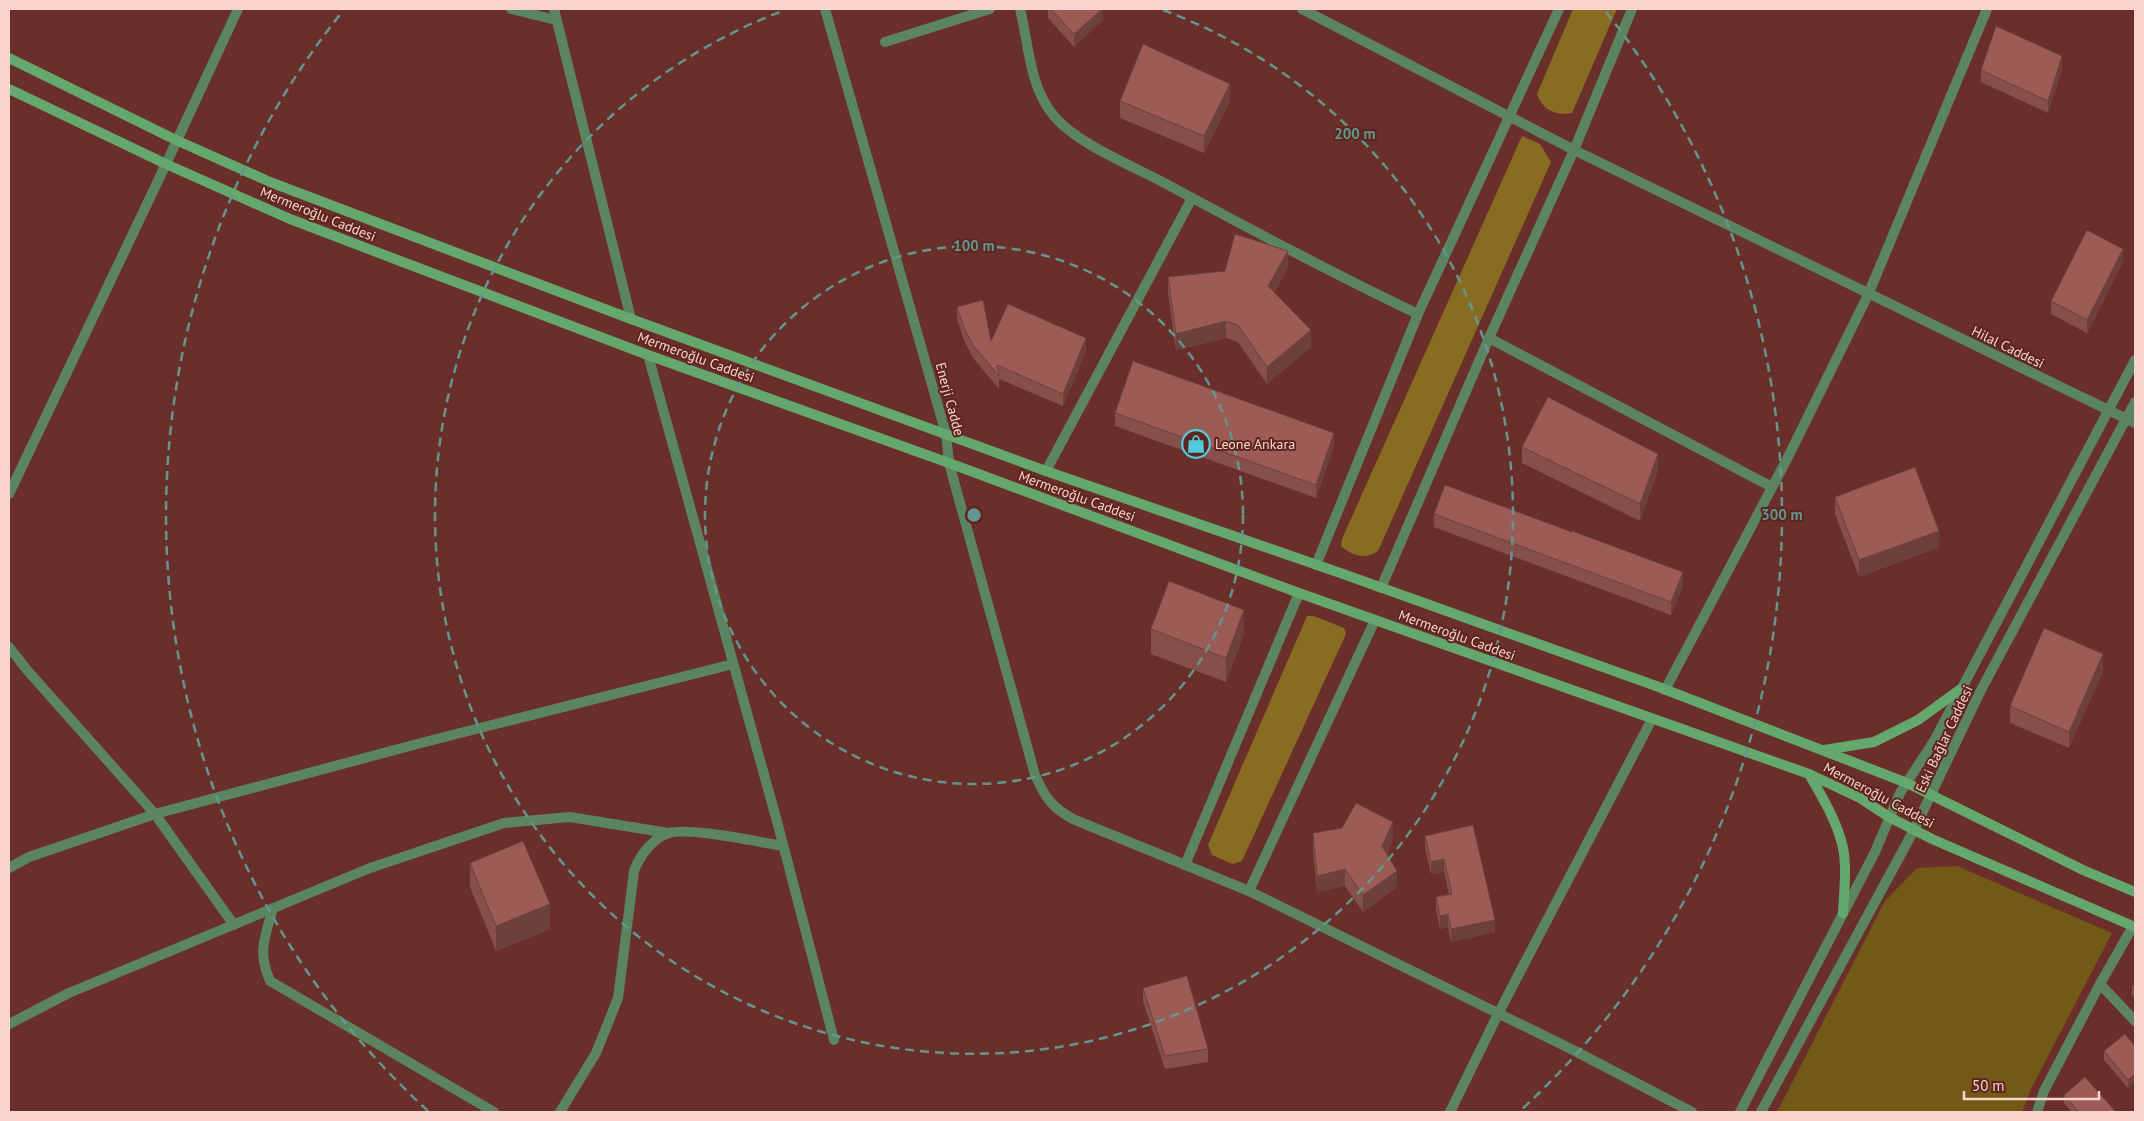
<svg xmlns="http://www.w3.org/2000/svg" width="2144" height="1121" viewBox="0 0 2144 1121" font-family="'PT Sans',sans-serif">
  <rect width="100%" height="100%" fill="#6a2f2a"/>
  <polygon fill="#725916" points="1957,866 2112,933 2031,1089 2022,1112 1777,1112 1885,901 1917,868"/>
  <g fill="#886c22">
    <path d="M1573 9H1617L1572 113C1556 116 1542 110 1537 94Z"/>
    <path d="M1522 136 1540 144 1551 162 1378 551C1365 560 1352 556 1341 546L1342 539Z"/>
    <polygon points="1307,616 1314,616 1344,628 1346,634 1242,861 1232,864 1212,855 1208,845"/>
  </g>
  <g fill="none" stroke-linecap="round" stroke-linejoin="round">
    <g stroke="#5b8560" stroke-width="10">
      <polyline points="511,9 556,20"/>
      <path d="M825 9 946 434 949 463 1035 775C1045 797 1051 807 1073 819L1249 891 1571 1049 1692 1112"/>
      <path d="M1020 9C1029 45 1029 86 1054 116 1078 145 1136 167 1170 186 1252 230 1334 274 1418 314"/>
      <polyline points="1302,9 1574,150 2135,423"/>
      <polyline points="885,42 990,9"/>
      <polyline points="1489,338 1772,487"/>
      <polyline points="648,355 778,825 834,1040"/>
      <polyline points="1046,471 1192,198"/>
      <polyline points="9,494 166,164 238,9"/>
      <polyline points="1316,565 1418,314 1559,9"/>
      <polyline points="1381,588 1489,338 1574,150 1632,9"/>
      <polyline points="9,647 27,670 155,814 234,925"/>
      <polyline points="1665,690 1787,459 1868,295 1987,9"/>
      <polyline points="1185,865 1299,593"/>
      <polyline points="9,868 29,857 155,814 421,743 733,664"/>
      <polyline points="1249,891 1375,620"/>
      <path d="M273 908C265 938 257 951 270 981L494 1112"/>
      <polyline points="2100,984 2135,1021"/>
      <polyline points="9,1024 69,993 370,868 504,823 570,817 668,833"/>
      <path d="M560 1112 596 1053 618 998 634 871C640 855 653 838 669 833 691 827 758 842 783 846"/>
      <polyline points="1450,1112 1498,1014 1652,719"/>
      <polyline points="2037,1112 2044,1091 2100,984 2133,926"/>
    </g>
    <g stroke="#5b8560" stroke-width="10">
      <polyline points="554,9 631,319"/>
      <polyline points="1740,1112 1875,852 1900,793 1934,741 2135,360"/>
      <polyline points="1761,1112 1914,830 1980,692 2135,402"/>
    </g>
    <g stroke="#65a86e" stroke-width="10">
      <polyline points="9,58 176,140 270,182 631,319 1046,471 1346,575 1656,686 1907,783 2083,870 2135,892"/>
      <polyline points="9,89 166,164 290,219 408,264 648,355 949,463 1299,593 1809,774 1860,798 1889,817 1932,839 2135,927"/>
      <polyline points="1824,750 1874,742 1918,720 1962,688"/>
      <path d="M1809 774C1821 795 1834 816 1841 840 1848 862 1844 890 1843 913"/>
    </g>
  </g>
  <g fill="#864f49">
    <polygon points="1048,9 1103,9 1103,20 1074,47 1048,18"/>
    <polygon points="2062,69 2048,113 1981,82 1981,70"/>
    <polygon points="1120,101 1230,101 1204,153 1120,118"/>
    <polygon points="2123,262 2087,333 2051,314 2051,301"/>
    <polygon points="1288,268 1274,292 1311,347 1267,384 1238,342 1226,338 1176,350 1168,294 1168,277"/>
    <polygon points="957,307 991,341 1086,351 1063,406 999,379 999,389 973,358 964,340 957,319"/>
    <polygon points="1115,413 1334,446 1316,498 1115,426"/>
    <polygon points="1522,447 1658,470 1640,521 1522,463"/>
    <polygon points="1835,497 1939,547 1859,577 1835,514"/>
    <polygon points="1434,514 1683,585 1671,615 1434,527"/>
    <polygon points="1151,629 1244,634 1226,682 1151,654"/>
    <polygon points="2103,671 2069,748 2010,723 2010,706"/>
    <polygon points="1473,825 1495,932 1451,942 1448,927 1440,929 1436,910 1436,897 1449,894 1444,872 1431,874 1425,848 1425,836"/>
    <polygon points="1313,833 1393,839 1387,854 1397,887 1363,912 1345,886 1317,892 1313,850"/>
    <polygon points="470,863 550,929 496,951 470,887"/>
    <polygon points="2135,984 2135,999 2132,995 2132,987"/>
    <polygon points="1143,988 1208,1049 1208,1062 1165,1069 1143,1001"/>
    <polygon points="2135,1046 2135,1082 2128,1088 2104,1060 2104,1051"/>
    <polygon points="2064,1095 2116,1112 2072,1112 2064,1103"/>
  </g>
  <g fill="#6d403c">
    <polygon points="1102,9 1103,9 1103,20 1074,47 1074,34"/>
    <polygon points="2062,56 2062,69 2048,113 2048,101"/>
    <polygon points="1230,84 1230,101 1204,153 1204,136"/>
    <polygon points="2123,249 2123,262 2087,333 2087,320"/>
    <polygon points="1288,251 1288,268 1268,302 1268,286"/>
    <polygon points="1226,321 1226,338 1176,350 1176,334"/>
    <polygon points="1311,330 1311,347 1267,384 1267,367"/>
    <polygon points="1086,338 1086,351 1063,406 1063,394"/>
    <polygon points="1334,433 1334,446 1316,498 1316,485"/>
    <polygon points="1658,454 1658,470 1640,521 1640,504"/>
    <polygon points="1939,531 1939,547 1859,577 1859,560"/>
    <polygon points="1683,572 1683,585 1671,615 1671,602"/>
    <polygon points="1244,610 1244,634 1226,682 1226,658"/>
    <polygon points="2103,654 2103,671 2069,748 2069,732"/>
    <polygon points="1393,822 1393,839 1382,863 1382,846"/>
    <polygon points="1444,859 1444,872 1431,874 1431,862"/>
    <polygon points="1345,869 1345,886 1317,892 1317,876"/>
    <polygon points="1397,871 1397,887 1363,912 1363,895"/>
    <polygon points="550,904 550,929 496,951 496,926"/>
    <polygon points="1448,914 1448,927 1440,929 1440,916"/>
    <polygon points="1495,920 1495,932 1451,942 1451,929"/>
    <polygon points="2135,1074 2135,1082 2128,1088 2128,1080"/>
  </g>
  <g fill="#9c5c55" stroke="#6d403c">
    <polygon points="1051,9 1102,9 1074,34"/>
    <polygon points="1996,26 2062,56 2048,101 1981,70"/>
    <polygon points="1143,44 1230,84 1204,136 1120,101"/>
    <polygon points="2087,230 2123,249 2087,320 2051,301"/>
    <polygon points="1235,234 1288,251 1268,286 1311,330 1267,367 1238,325 1226,321 1176,334 1168,277 1225,271"/>
    <polygon points="983,300 991,341 1008,304 1086,338 1063,394 997,365 999,376 973,345 964,328 957,307"/>
    <polygon points="1133,361 1334,433 1316,485 1115,413"/>
    <polygon points="1548,397 1658,454 1640,504 1522,447"/>
    <polygon points="1915,467 1939,531 1859,560 1835,497"/>
    <polygon points="1445,485 1572,532 1572,531 1683,572 1671,602 1434,514"/>
    <polygon points="1169,581 1244,610 1226,658 1151,629"/>
    <polygon points="2044,628 2103,654 2069,732 2010,706"/>
    <polygon points="1356,803 1393,822 1382,846 1397,871 1363,895 1345,869 1317,876 1313,833 1342,828"/>
    <polygon points="1473,825 1495,920 1451,929 1448,914 1440,916 1436,897 1452,894 1444,859 1431,862 1425,836"/>
    <polygon points="523,841 550,904 496,926 470,863"/>
    <polygon points="1187,976 1208,1049 1165,1056 1143,988"/>
    <polygon points="2135,984 2135,990 2132,987"/>
    <polygon points="2125,1034 2135,1046 2135,1074 2128,1080 2104,1051"/>
    <polygon points="2085,1077 2116,1112 2079,1112 2064,1095"/>
  </g>
  <g fill="none" stroke="#619790" stroke-width="2.5" stroke-dasharray="9 6">
    <circle cx="974" cy="515" r="269"/>
    <path d="M1163 10A539 539 0 1 1 785 10"/>
    <path d="M428 1111A808 808 0 0 1 342 12M1606 12A808 808 0 0 1 1520 1111"/>
  </g>
  <defs>
    <symbol id="shop-ring" viewBox="-11 -11 22 22"><circle r="9.5" fill="#5e251f" stroke="#53cbdb" stroke-width="1.5"/><path d="M-5-2.5h2.3a2.7 3.5 0 0 1 5.4 0H5L5.5 6h-11ZM-1.5-2.5h3a1.5 2.3 0 0 0-3 0Z" fill="#53cbdb"/></symbol>
  </defs>
  <g fill-rule="evenodd">
    <use href="#shop-ring" x="1180" y="428" width="32" height="32"/>
  </g>
  <g text-anchor="middle" dominant-baseline="central" stroke-width="4" stroke-linejoin="round" paint-order="stroke">
    <g font-size="14" fill="#f9d4cf" stroke="#5e251f">
      <text transform="translate(318 214) rotate(22)">Mermeroğlu Caddesi</text>
      <text transform="translate(2008 347) rotate(26)">Hilal Caddesi</text>
      <text transform="translate(696 357) rotate(20)">Mermeroğlu Caddesi</text>
      <text transform="translate(950 399) rotate(75)">Enerji Cadde</text>
      <text transform="translate(1077 496) rotate(20)">Mermeroğlu Caddesi</text>
      <text transform="translate(1457 635) rotate(20)">Mermeroğlu Caddesi</text>
      <text transform="translate(1944 739) rotate(-65)">Eski Bağlar Caddesi</text>
      <text transform="translate(1879 795) rotate(28)">Mermeroğlu Caddesi</text>
    </g>
    <g font-size="14" fill="#f9d4cf" stroke="#5e251f" text-anchor="start">
      <text x="1215" y="444">Leone Ankara</text>
    </g>
  </g>
  <circle cx="974" cy="515" r="8" fill="#619790" stroke="#5e251f" stroke-width="2.5"/>
  <g font-size="15" text-anchor="middle" font-weight="bold" fill="#619790" stroke="#5e251f" stroke-width="4" stroke-linejoin="round" paint-order="stroke">
    <text x="1355" y="139">200 m</text>
    <text x="974" y="251">100 m</text>
    <text x="1782" y="520">300 m</text>
  </g>
  <rect width="2144" height="1121" fill="none" stroke="#f9d4cf" stroke-width="20"/>
  <path d="M1964 1091v8h135v-8" fill="none" stroke="#f9d4cf" stroke-width="2.5"/>
  <text x="1972" y="1091" font-size="15" fill="#f9d4cf" stroke="#5e251f" stroke-width="4" paint-order="stroke">50 m</text>
</svg>
